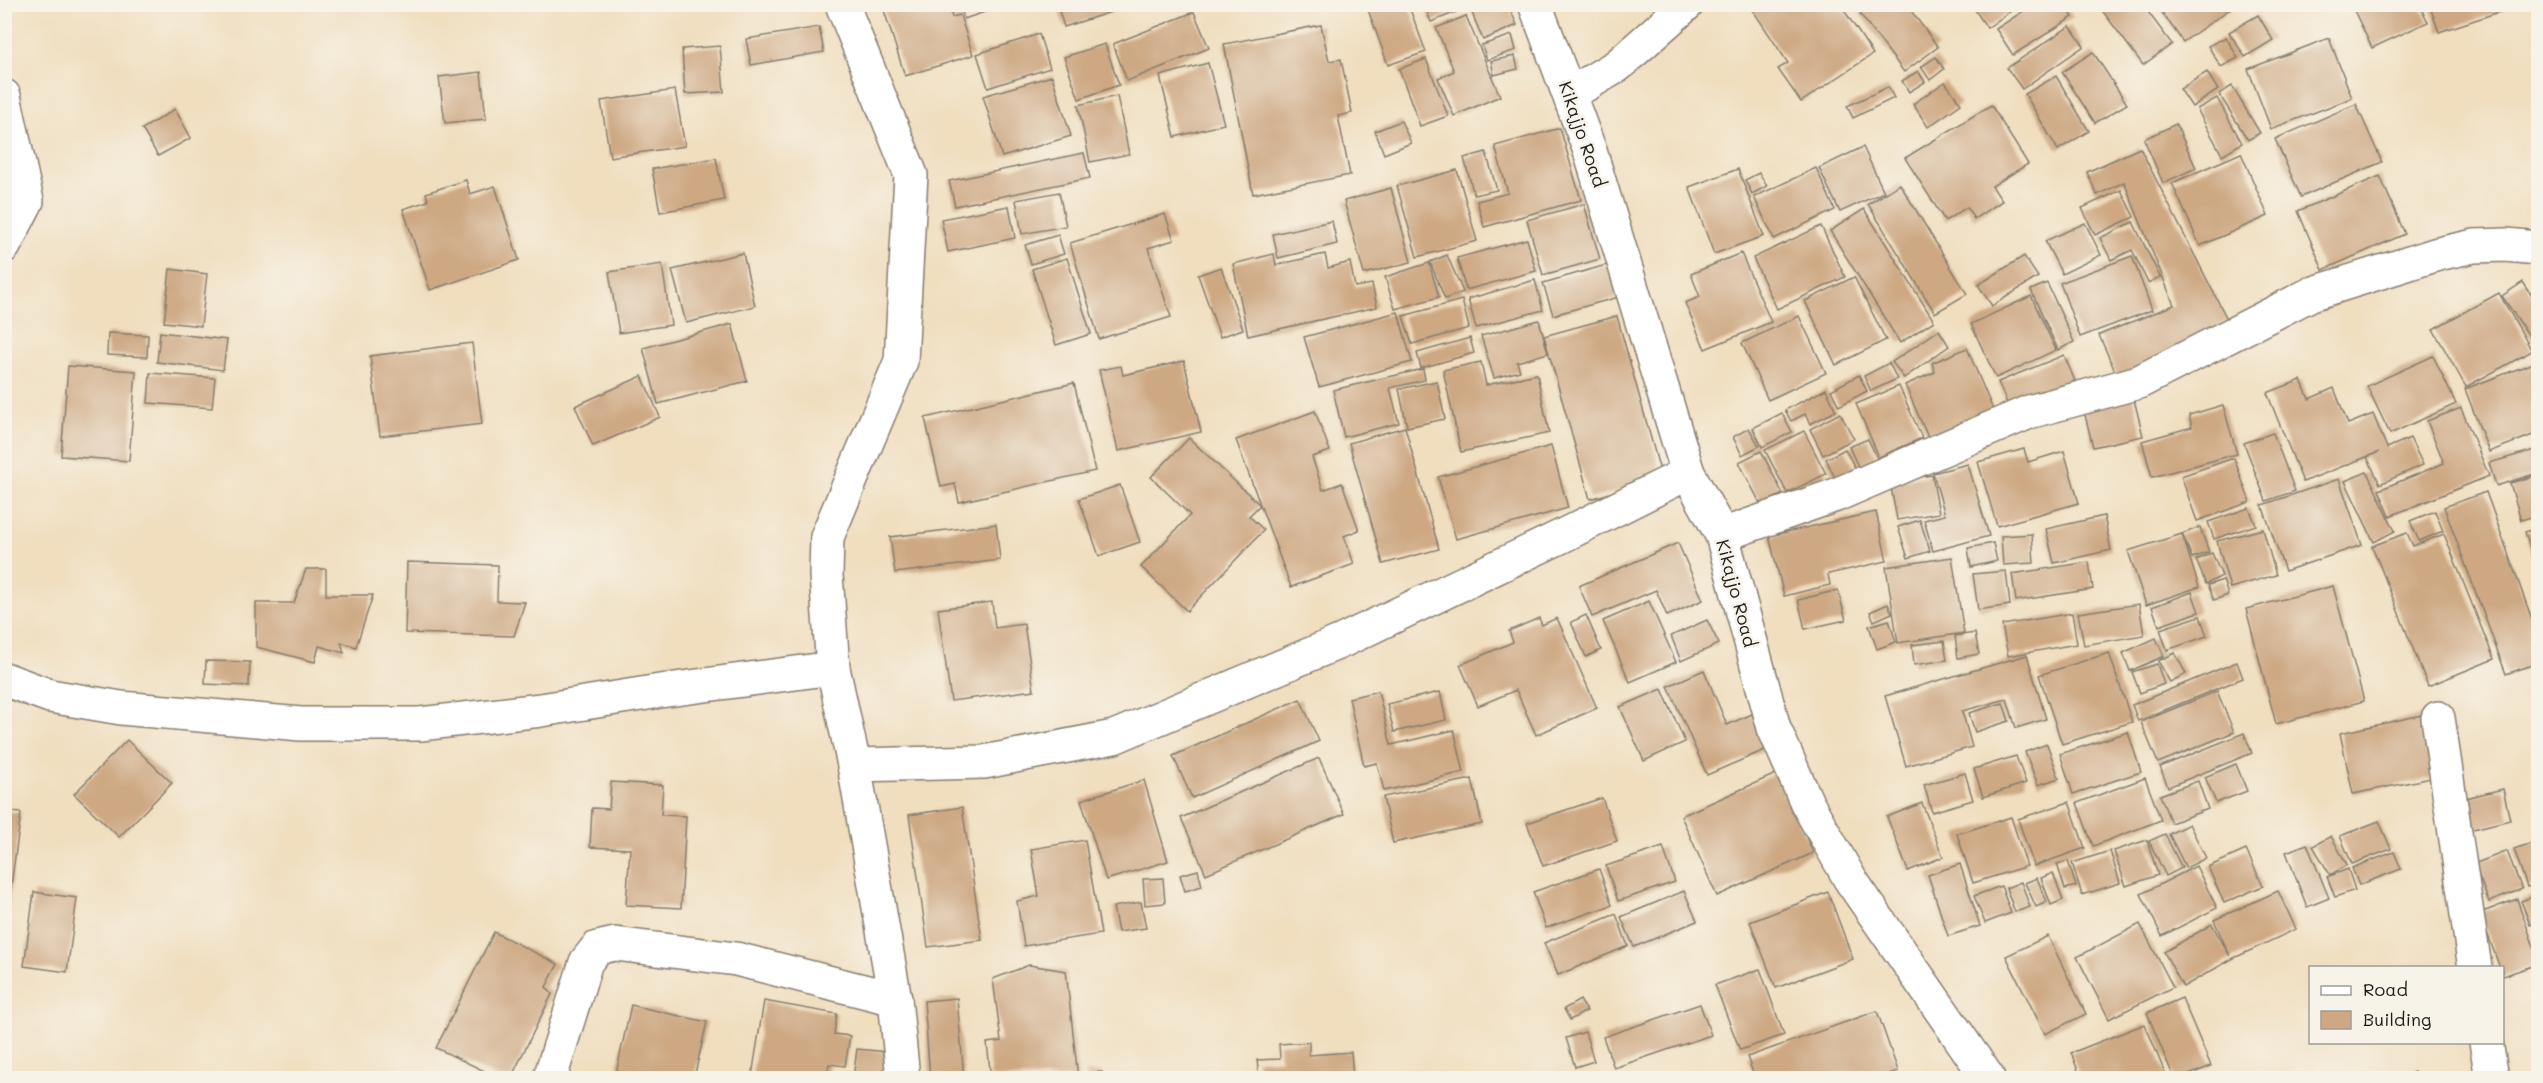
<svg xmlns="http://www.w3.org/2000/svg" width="2543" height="1083" viewBox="0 0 2543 1083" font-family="Mali,sans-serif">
  <rect width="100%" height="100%" fill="#f7f3e8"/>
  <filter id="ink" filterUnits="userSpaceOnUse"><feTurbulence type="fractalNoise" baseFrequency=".0167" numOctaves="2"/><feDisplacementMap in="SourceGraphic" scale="12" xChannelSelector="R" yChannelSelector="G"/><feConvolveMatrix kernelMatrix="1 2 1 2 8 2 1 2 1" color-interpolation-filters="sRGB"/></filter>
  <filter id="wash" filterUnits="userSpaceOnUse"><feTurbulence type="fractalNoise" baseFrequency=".008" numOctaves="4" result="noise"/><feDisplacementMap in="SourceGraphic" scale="24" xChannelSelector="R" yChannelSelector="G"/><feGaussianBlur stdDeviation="1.35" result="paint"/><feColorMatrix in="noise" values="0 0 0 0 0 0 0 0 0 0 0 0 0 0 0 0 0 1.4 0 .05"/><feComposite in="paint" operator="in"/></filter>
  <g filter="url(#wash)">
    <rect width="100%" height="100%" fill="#f0debf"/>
    <g id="blocks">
      <g fill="#cda883">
        <polygon points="882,4 948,4 952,17 960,15 973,55 905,76"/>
        <polygon points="949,4 1006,4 1006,5 964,19 961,9 952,12"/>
        <polygon points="1057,4 1133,4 1133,5 1064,27"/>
        <polygon points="1366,4 1408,4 1426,52 1388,65"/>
        <polygon points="1424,4 1456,4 1459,11 1431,22"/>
        <polygon points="1478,4 1508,4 1517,25 1483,40 1470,8"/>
        <polygon points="1759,4 1840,4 1873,54 1801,102 1778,69 1788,63 1752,9"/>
        <polygon points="1872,4 1906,4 1938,47 1904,72 1860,14"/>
        <polygon points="1971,4 2007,4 2011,11 1987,28"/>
        <polygon points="2034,4 2064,4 2073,17 2013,55 1996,29"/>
        <polygon points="2108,4 2142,4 2172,44 2143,65 2101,9"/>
        <polygon points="2156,4 2229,4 2231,8 2183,42"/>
        <polygon points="2351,4 2419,4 2428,22 2372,48"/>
        <polygon points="2429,4 2520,4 2520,5 2439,32"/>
        <polygon points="1194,12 1209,48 1127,81 1113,44"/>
        <polygon points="2258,15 2273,40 2245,57 2229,32"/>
        <polygon points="1466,16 1500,96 1454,116 1438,78 1454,71 1436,28"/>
        <polygon points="1321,25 1329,61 1341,59 1352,113 1338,116 1350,175 1253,194 1224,44"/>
        <polygon points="2070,26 2084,46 2022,89 2007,68"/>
        <polygon points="819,27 824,52 751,65 746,39"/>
        <polygon points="1039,34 1050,68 988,88 977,54"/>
        <polygon points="1512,35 1516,50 1487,60 1482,45"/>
        <polygon points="2226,37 2238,58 2221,67 2208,46"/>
        <polygon points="2329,38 2352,98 2271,129 2248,69"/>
        <polygon points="1105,44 1119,85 1079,99 1064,57"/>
        <polygon points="720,46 724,92 685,94 682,49"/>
        <polygon points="2093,52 2127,104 2095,123 2062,72"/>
        <polygon points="1515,56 1518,69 1494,75 1491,61"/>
        <polygon points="1936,57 1944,69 1930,80 1921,67"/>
        <polygon points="1426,59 1448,116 1420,126 1399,69"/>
        <polygon points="1208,63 1224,124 1175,137 1160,76"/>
        <polygon points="1918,71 1925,82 1909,92 1902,81"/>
        <polygon points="481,72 486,119 445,123 439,77"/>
        <polygon points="2207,72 2218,90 2192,107 2180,89"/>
        <polygon points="1052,76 1071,136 1002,157 983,96"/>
        <polygon points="2056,76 2089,131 2058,150 2025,94"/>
        <polygon points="1945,82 1961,104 1928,127 1913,104"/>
        <polygon points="2232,86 2260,133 2248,140 2219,94"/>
        <polygon points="1888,87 1894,98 1853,118 1847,106"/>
        <polygon points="675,90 685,146 610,157 601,101"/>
        <polygon points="1117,96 1129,154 1090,162 1078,105"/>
        <polygon points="2217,98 2242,143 2222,155 2197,109"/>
        <polygon points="2356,104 2382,162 2301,197 2275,139"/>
        <polygon points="1991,105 2028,164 1992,186 2002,201 1974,219 1967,207 1945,221 1905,158"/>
        <polygon points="175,109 191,138 158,156 142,129"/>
        <polygon points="1401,121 1411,143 1384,154 1375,131"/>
        <polygon points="2176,124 2196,168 2163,183 2144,139"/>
        <polygon points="1560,128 1581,200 1484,227 1477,201 1508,193 1495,146"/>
        <polygon points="1863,147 1884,192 1840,212 1819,168"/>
        <polygon points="2140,148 2228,321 2118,378 2099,335 2174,305 2124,182 2097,195 2087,172"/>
        <polygon points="1486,152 1497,190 1474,195 1464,158"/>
        <polygon points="1084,153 1090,178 955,206 949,181"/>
        <polygon points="2241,153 2268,216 2200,246 2172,183"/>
        <polygon points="716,158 724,200 660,212 652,169"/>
        <polygon points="1816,168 1835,210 1774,239 1754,197"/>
        <polygon points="1738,169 1764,236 1714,254 1689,187"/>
        <polygon points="1457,170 1477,241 1417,257 1397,186"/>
        <polygon points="1759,173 1767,186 1752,194 1745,180"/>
        <polygon points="2380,176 2405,234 2323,270 2298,211"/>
        <polygon points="466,180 470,194 495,186 519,260 430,290 403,209 428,201 426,193"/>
        <polygon points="1900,184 1967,294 1935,313 1868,204"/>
        <polygon points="1391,188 1411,262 1364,274 1344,201"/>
        <polygon points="2121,190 2134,217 2095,235 2082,208"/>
        <polygon points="1059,192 1066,226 1022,234 1016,200"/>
        <polygon points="1584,204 1600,259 1543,275 1527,220"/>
        <polygon points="1009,206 1015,238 948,252 941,219"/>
        <polygon points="1864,209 1934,321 1900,343 1830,231"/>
        <polygon points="1165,214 1174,240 1148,248 1171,317 1099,339 1070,243"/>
        <polygon points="1332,221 1337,244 1278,258 1273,234"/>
        <polygon points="2133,222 2160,277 2148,283 2132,250 2111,260 2100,238"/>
        <polygon points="2085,223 2101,255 2062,274 2045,241"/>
        <polygon points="1821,226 1845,277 1777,309 1753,258"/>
        <polygon points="1058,235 1064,254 1031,264 1025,245"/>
        <polygon points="1527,239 1536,271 1466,290 1457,258"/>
        <polygon points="743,253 755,306 686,323 672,270"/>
        <polygon points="1741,253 1771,322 1705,349 1685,303 1700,297 1691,274"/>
        <polygon points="1274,254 1276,265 1325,254 1328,268 1350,262 1355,287 1372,284 1377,307 1248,336 1233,264"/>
        <polygon points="1447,255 1463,292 1445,299 1430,262"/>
        <polygon points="2024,256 2038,277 1992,306 1978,285"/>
        <polygon points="2132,256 2152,310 2080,337 2060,283"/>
        <polygon points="1067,258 1091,334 1056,345 1032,269"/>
        <polygon points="1429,263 1439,297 1395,309 1385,277"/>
        <polygon points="662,264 671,325 619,333 609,272"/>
        <polygon points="1610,264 1619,297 1553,315 1543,283"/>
        <polygon points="1221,267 1243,329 1220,337 1198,275"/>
        <polygon points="170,269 207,274 201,326 164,322"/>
        <polygon points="1854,277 1886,340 1836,365 1805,301"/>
        <polygon points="1535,280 1543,310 1476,328 1468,299"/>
        <polygon points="2523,282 2538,305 2538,349 2502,296"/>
        <polygon points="2047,283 2074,342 2058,350 2031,290"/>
        <polygon points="2499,293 2532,351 2466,387 2433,329"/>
        <polygon points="2031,296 2056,350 1996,378 1971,324"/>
        <polygon points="1462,300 1469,328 1412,344 1403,316"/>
        <polygon points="1398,312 1412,362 1319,387 1304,337"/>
        <polygon points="1617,316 1662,478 1590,499 1544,336"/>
        <polygon points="1799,316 1826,373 1768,400 1742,343"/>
        <polygon points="1539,320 1548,353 1517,362 1520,371 1494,378 1481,336"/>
        <polygon points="732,324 747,381 658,404 643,348"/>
        <polygon points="1939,330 1949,346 1904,378 1892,362"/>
        <polygon points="160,332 227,340 223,370 157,362"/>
        <polygon points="108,333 148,335 147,357 107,355"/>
        <polygon points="1470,338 1474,353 1421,368 1417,353"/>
        <polygon points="472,343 482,424 380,436 370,356"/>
        <polygon points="1967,348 1996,417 1931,444 1905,385 1935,372 1932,363"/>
        <polygon points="2064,355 2075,381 2009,408 1998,382"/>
        <polygon points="2433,356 2456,404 2390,434 2367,386"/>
        <polygon points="1184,361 1201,432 1118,451 1099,370 1121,366 1123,375"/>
        <polygon points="2538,361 2538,385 2535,386 2538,395 2538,433 2489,452 2465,389"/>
        <polygon points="1481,362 1486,385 1537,374 1549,433 1461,452 1443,370"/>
        <polygon points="1889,363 1897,379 1871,391 1864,376"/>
        <polygon points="68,366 136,371 129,461 61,456"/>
        <polygon points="1423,369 1425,380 1390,388 1399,423 1344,437 1333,390"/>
        <polygon points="150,373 215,378 212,408 148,403"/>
        <polygon points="1859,375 1867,391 1839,406 1831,390"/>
        <polygon points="642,376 660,417 593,446 575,406"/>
        <polygon points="2301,380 2309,399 2334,388 2348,424 2373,414 2387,448 2410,438 2423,465 2380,484 2367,457 2379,452 2303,482 2267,393"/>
        <polygon points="1437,381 1445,419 1407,427 1399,389"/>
        <polygon points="1074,383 1095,471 959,502 955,484 941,487 925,418"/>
        <polygon points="1899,386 1922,438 1879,457 1856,404"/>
        <polygon points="1826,389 1836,411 1810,424 1805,414 1791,421 1785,410"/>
        <polygon points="2132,391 2143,436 2093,447 2082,403"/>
        <polygon points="2223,405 2237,454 2152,477 2142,441 2192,427 2189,415"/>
        <polygon points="2461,408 2489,476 2390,516 2379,490 2444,463 2427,421"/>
        <polygon points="1315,411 1330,451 1312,457 1323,490 1342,483 1359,530 1344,536 1354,564 1291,587 1236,440"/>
        <polygon points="1782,413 1792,432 1762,447 1753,428"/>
        <polygon points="1840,413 1854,439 1823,455 1810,429"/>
        <polygon points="1405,427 1439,549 1383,564 1349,443"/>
        <polygon points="1749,428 1759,446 1742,455 1733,437"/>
        <polygon points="1804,431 1826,474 1787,493 1765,450"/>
        <polygon points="2273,433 2295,491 2266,501 2244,443"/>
        <polygon points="1189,438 1260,505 1249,516 1264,530 1187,611 1141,567 1190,515 1151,477"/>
        <polygon points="1868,439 1880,464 1861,473 1849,447"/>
        <polygon points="1551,446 1568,508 1456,539 1438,477"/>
        <polygon points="1845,449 1855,468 1835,478 1826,459"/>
        <polygon points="2024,449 2028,462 2064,451 2079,503 1997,526 1978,462"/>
        <polygon points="2538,449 2538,473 2496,486 2489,463"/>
        <polygon points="1761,451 1783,494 1761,505 1739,462"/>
        <polygon points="2234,458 2250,502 2197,521 2181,476"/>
        <polygon points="1968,464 1989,536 1933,551 1924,520 1945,515 1933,473"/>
        <polygon points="2367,472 2395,531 2374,542 2345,481"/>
        <polygon points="1932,475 1939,513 1897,520 1890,482"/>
        <polygon points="2538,475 2538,515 2521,520 2510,483"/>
        <polygon points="2339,479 2362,545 2285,571 2262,505"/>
        <polygon points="1120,485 1140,542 1099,556 1079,499"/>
        <polygon points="2486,492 2538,636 2538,663 2506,674 2444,507"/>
        <polygon points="2249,508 2256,525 2214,539 2208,522"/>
        <polygon points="2435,511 2443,531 2419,541 2410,521"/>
        <polygon points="1876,512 1887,561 1828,574 1830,585 1784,596 1769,536"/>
        <polygon points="2104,516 2111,550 2054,563 2046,529"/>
        <polygon points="1920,520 1930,551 1908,558 1898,527"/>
        <polygon points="996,524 1000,560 895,573 890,537"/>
        <polygon points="2200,527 2209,552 2192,558 2182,534"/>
        <polygon points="2538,528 2538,576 2525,532"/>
        <polygon points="2263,529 2276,575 2230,588 2217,541"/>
        <polygon points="2407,533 2413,546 2444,534 2494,659 2428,686 2372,546"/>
        <polygon points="2032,534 2034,563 2003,565 2001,536"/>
        <polygon points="2182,534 2199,587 2146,605 2128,551"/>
        <polygon points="1678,543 1703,600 1667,616 1656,590 1592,617 1579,586"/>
        <polygon points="1993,543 1997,561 1971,567 1968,548"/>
        <polygon points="2212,553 2222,576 2206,584 2196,560"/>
        <polygon points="1952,557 1964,633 1898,643 1886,567"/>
        <polygon points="407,562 498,565 497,601 525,602 514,636 405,633"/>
        <polygon points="2089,562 2093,589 2016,601 2012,574"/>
        <polygon points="306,569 326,569 326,595 373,595 356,647 341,642 344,653 319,646 315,662 256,647 256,603 294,603"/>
        <polygon points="2006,571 2010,605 1978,610 1973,574"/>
        <polygon points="2223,580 2228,595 2214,600 2208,585"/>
        <polygon points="2333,586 2364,701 2276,724 2246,609"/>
        <polygon points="1838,590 1846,620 1805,629 1798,600"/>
        <polygon points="2192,592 2199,612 2159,626 2152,607"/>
        <polygon points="1649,601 1676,662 1630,682 1603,621"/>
        <polygon points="992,602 995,628 1024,624 1034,690 951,701 938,609"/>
        <polygon points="1888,604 1892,613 1874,621 1870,612"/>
        <polygon points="2139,604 2144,635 2084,645 2078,613"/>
        <polygon points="2072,613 2077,644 2008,656 2002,625"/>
        <polygon points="1586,615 1601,650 1586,657 1571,622"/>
        <polygon points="2200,616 2207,636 2167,650 2160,629"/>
        <polygon points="1539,618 1542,625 1557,618 1597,708 1536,735 1516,690 1478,706 1460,665 1513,642 1509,631"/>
        <polygon points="1707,620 1719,644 1681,661 1671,636"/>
        <polygon points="1889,620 1896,642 1877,649 1869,626"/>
        <polygon points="1975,633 1979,654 1958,658 1955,636"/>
        <polygon points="2156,638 2164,656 2130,671 2123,653"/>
        <polygon points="1944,641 1947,660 1914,665 1912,645"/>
        <polygon points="2109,653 2132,722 2062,744 2039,675"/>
        <polygon points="2175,653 2186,674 2170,682 2158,661"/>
        <polygon points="2027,655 2046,719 2016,728 2007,699 1962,711 1972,747 1906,766 1885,696"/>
        <polygon points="206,661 250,662 249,686 205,684"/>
        <polygon points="2237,662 2243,678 2138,721 2132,705"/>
        <polygon points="2157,664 2164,684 2140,693 2132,672"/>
        <polygon points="1704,670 1727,725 1752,714 1767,749 1707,775 1668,686"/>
        <polygon points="1662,689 1685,742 1644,761 1620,707"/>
        <polygon points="1378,691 1391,745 1454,730 1464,772 1384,791 1377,763 1364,766 1349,698"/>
        <polygon points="2217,691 2234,732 2158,763 2141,722"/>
        <polygon points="1440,692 1446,720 1394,732 1387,704"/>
        <polygon points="1300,699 1319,741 1192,798 1173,756"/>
        <polygon points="2003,703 2009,721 1975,732 1969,713"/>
        <polygon points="2422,715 2436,777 2353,794 2340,733"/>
        <polygon points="2128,732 2141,772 2073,794 2060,754"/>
        <polygon points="2244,733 2252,753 2168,787 2160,767"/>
        <polygon points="127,740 172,783 119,837 74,794"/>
        <polygon points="2047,744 2059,778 2038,785 2025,752"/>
        <polygon points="2016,756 2026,783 1983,797 1974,769"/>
        <polygon points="1319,758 1344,814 1206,874 1181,818"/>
        <polygon points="2236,764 2247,791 2216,803 2205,777"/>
        <polygon points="1778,773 1813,853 1717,896 1681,816"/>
        <polygon points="1965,773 1973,800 1932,812 1924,785"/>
        <polygon points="2145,778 2161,820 2093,846 2077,803"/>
        <polygon points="1472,779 1482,824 1393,843 1383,797"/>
        <polygon points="1144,780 1168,861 1106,880 1081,800"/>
        <polygon points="2198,781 2208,809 2171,823 2160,795"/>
        <polygon points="611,782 663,785 661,815 686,816 681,908 626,905 630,849 590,847 592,808 609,809"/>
        <polygon points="2503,789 2510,820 2469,830 2461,799"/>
        <polygon points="1602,798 1617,841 1543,866 1527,823"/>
        <polygon points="2069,802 2085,848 2034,866 2018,819"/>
        <polygon points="1922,803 1943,857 1908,871 1887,817"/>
        <polygon points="962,807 982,940 928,947 909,815"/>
        <polygon points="4,811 21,813 6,923 4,923"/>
        <polygon points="2011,817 2027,866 1973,883 1957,834"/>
        <polygon points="2379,821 2391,849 2352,864 2340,836"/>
        <polygon points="2189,824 2206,858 2186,868 2169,834"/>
        <polygon points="2165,834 2182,868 2166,876 2149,841"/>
        <polygon points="2331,836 2347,865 2330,875 2313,846"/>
        <polygon points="1085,840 1101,934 1024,946 1017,901 1039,896 1031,849"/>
        <polygon points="2147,840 2158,875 2126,886 2114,851"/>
        <polygon points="2538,841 2538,884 2527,887 2514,849"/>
        <polygon points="2307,844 2329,898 2307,907 2286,852"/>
        <polygon points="1663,847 1675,882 1618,901 1606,866"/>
        <polygon points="2246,850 2263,886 2224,903 2208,867"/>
        <polygon points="2110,851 2120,883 2082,895 2072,863"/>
        <polygon points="2507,851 2522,889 2489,902 2474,864"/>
        <polygon points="2394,852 2401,869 2359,885 2352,868"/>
        <polygon points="2068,861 2076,886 2065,889 2057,864"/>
        <polygon points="1960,864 1980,926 1948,936 1928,875"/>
        <polygon points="2196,866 2217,908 2162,936 2141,894"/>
        <polygon points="1599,869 1612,905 1546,928 1533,892"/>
        <polygon points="2348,869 2355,890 2335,897 2327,877"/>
        <polygon points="1198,870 1202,886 1185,891 1180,875"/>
        <polygon points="2053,873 2063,900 2051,905 2041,878"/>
        <polygon points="1163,878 1165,903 1145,905 1143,879"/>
        <polygon points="2037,878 2047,902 2036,907 2025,883"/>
        <polygon points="2021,882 2030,907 2015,912 2006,888"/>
        <polygon points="2001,886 2011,913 1985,923 1974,896"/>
        <polygon points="1684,891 1697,921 1634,947 1621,917"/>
        <polygon points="2278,891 2296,929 2232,959 2183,987 2164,952 2212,924 2230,956 2214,920"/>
        <polygon points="34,892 77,898 67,972 24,966"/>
        <polygon points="1828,892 1853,959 1776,988 1750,922"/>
        <polygon points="2538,895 2538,921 2530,924 2521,901"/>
        <polygon points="2517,899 2538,958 2538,964 2503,976 2502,968 2500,968 2480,913"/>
        <polygon points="1141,902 1146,928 1118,932 1113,907"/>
        <polygon points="1616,914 1628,946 1558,975 1544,943"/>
        <polygon points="2140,924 2173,987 2109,1019 2077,957"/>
        <polygon points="494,932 558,964 546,987 552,994 511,1078 499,1078 436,1048"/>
        <polygon points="2048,936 2086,1014 2045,1034 2006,956"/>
        <polygon points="1029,965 1066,971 1078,1078 991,1078 987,1043 1001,1041 993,979"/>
        <polygon points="1760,969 1784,1035 1740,1050 1715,985"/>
        <polygon points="957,998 964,1078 930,1078 924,1001"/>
        <polygon points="2182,998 2211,1066 2181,1078 2174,1078 2147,1013"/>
        <polygon points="1580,1000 1587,1011 1570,1020 1564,1009"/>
        <polygon points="764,1001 837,1014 834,1034 850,1036 845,1066 829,1064 826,1078 770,1078 752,1076"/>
        <polygon points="1700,1004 1711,1035 1614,1068 1603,1037"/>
        <polygon points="631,1005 707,1022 694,1078 615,1078"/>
        <polygon points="1877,1011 1898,1071 1877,1078 1755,1078 1747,1057"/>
        <polygon points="2145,1024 2167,1078 2081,1078 2071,1053"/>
        <polygon points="1585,1032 1594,1061 1575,1067 1566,1038"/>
        <polygon points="1309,1042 1309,1055 1351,1052 1353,1078 1259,1078 1257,1060 1280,1059 1279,1044"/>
        <polygon points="857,1049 887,1052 883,1078 853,1078"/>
        <polygon points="1102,1072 1103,1078 1086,1078 1086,1073"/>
        <polygon points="2414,1072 2417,1078 2398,1078"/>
      </g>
    </g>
  </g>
  <g filter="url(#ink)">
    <use href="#blocks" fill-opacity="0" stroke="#867d6e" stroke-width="1.5"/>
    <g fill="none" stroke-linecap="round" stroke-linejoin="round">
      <defs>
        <g id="minor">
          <polyline points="842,4 911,175 901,361 827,537 826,575 833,668 854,765 895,999 903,1078"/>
          <polyline points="1535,4 1590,151 1688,473 1722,535 1774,728 1807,803 1850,879 1988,1078"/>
          <polyline points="1570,94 1617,66 1687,4"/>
          <polyline points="4,96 27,201 4,246"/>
          <polyline points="1722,535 1836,495 2029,412 2139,382 2311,294 2438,254 2474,246 2506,245 2538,248"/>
          <polyline points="4,679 50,696 121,708 301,724 420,724 541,710 660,691 833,668"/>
          <polyline points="2438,718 2475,968"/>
          <polyline points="854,765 984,762 1114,737 1342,641 1562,536 1688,473"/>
          <polyline points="2486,1042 2492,1078"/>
          <polyline points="550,1078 586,962 597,948 615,944 736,959 895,999"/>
        </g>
      </defs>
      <use href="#minor" stroke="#867d6e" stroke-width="36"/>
      <use href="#minor" stroke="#fff" stroke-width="33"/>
    </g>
  </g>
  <g text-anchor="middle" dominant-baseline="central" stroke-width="5" stroke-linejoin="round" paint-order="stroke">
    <g font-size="18" fill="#1c1c1c" stroke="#f7f3e8">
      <text transform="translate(1583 134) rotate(71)">Kikajjo Road</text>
      <text transform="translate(1737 593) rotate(75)">Kikajjo Road</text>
    </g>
  </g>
  <rect width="2543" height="1083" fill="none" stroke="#f7f3e8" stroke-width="24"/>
  <rect x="2309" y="966" width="195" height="78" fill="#f7f3e8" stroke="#9f9d96" stroke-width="1.5"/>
  <rect x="2321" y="986" width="30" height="9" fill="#ffffff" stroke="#9f9d96" stroke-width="1.5"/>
  <text x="2363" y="996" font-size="18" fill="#1c1c1c">Road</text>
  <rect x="2321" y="1011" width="30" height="18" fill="#cda883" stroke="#9f9d96" stroke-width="1.5"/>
  <text x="2363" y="1026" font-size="18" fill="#1c1c1c">Building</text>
</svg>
